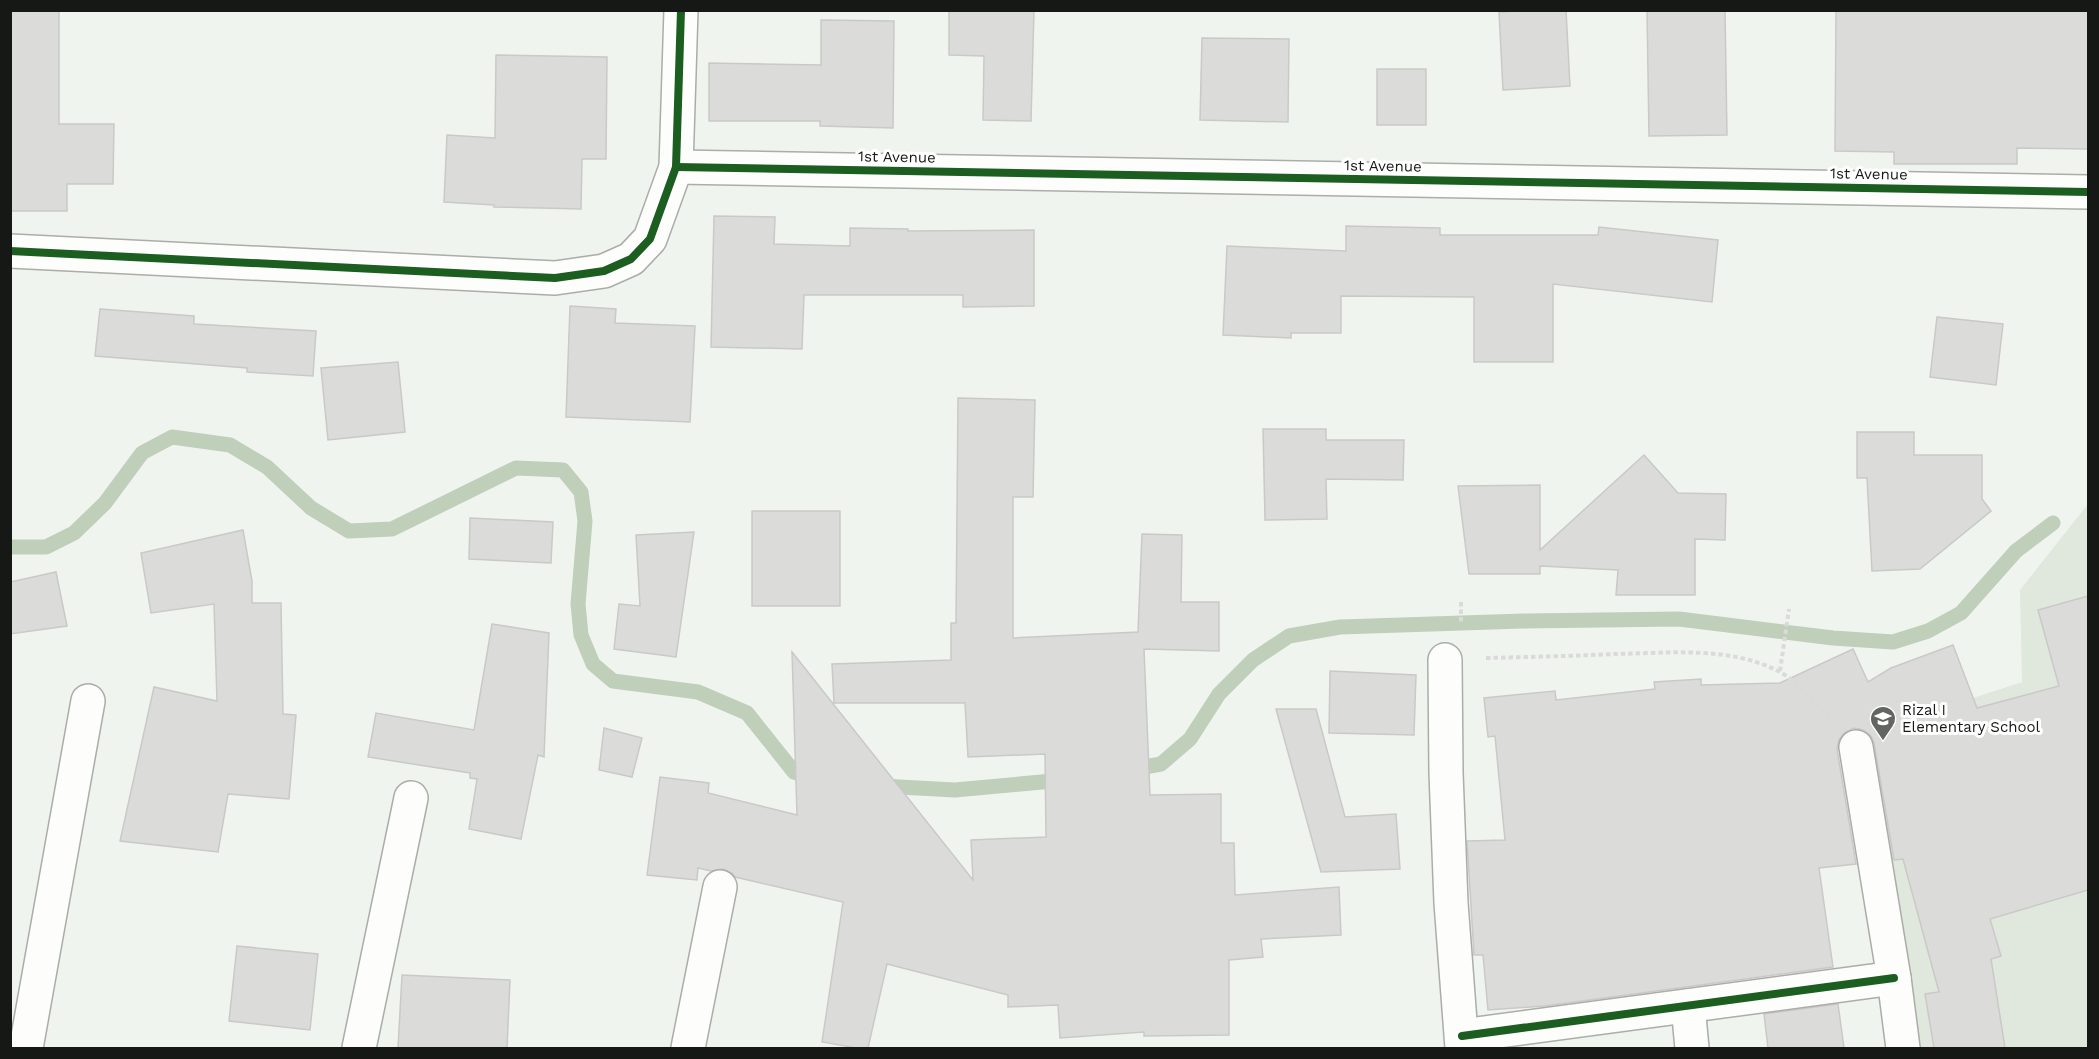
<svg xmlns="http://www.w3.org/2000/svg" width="2099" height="1059" viewBox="0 0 2099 1059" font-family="'Work Sans',sans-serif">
  <rect width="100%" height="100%" fill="#f0f4ee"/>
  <polygon fill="#e0e7dc" points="2088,504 2088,1048 1920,1048 1912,986 1854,737 2022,682 2020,590"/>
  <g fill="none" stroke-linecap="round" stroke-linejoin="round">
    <g stroke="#c0cfb9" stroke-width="15">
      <polyline points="10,547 46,547 74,533 105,503 142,453 172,437 230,445 267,467 311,508 349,531 392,529 516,468 563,470 581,492 585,521 578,604 581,635 593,664 613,681 698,692 747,713 794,772 813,778"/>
      <polyline points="1128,770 1161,764 1190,739 1219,694 1253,660 1289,636 1340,627 1523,621 1679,619 1833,638 1893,642 1928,631 1961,613 2016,551 2053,523"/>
      <polyline points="881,786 955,790 1063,780"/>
    </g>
  </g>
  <g fill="#dbdbd9" stroke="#cac9c8" stroke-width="1.5">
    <polygon points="10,10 59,10 59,124 114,124 113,184 67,184 67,211 10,211"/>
    <polygon points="949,10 1034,10 1031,121 983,120 984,56 949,55"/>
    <polygon points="1540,10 1566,10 1570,86 1503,90 1499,12"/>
    <polygon points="1647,10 1725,10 1727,135 1649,136"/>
    <polygon points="1836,10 2088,10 2088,149 2017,148 2017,164 1894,164 1894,152 1835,151"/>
    <polygon points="821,20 894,21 893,128 820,126 820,121 709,121 709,63 821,65"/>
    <polygon points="1202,38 1289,39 1288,122 1200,120"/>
    <polygon points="496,55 607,57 606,159 582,159 581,209 494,207 494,205 444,202 447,135 495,138"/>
    <rect x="1377" y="69" width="49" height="56"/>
    <polygon points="714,216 775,217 774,244 850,246 850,228 908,229 908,231 1034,230 1034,306 963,307 963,295 804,295 802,349 711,347"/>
    <polygon points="1346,226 1440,228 1440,235 1598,235 1599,227 1718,240 1712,302 1553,284 1553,362 1474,362 1474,297 1341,296 1341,333 1291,333 1291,338 1223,335 1227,246 1346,251"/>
    <polygon points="570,306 616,309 615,323 695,326 690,422 566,417"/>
    <polygon points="100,309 194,316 194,324 316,331 313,376 247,372 247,368 95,356"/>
    <polygon points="1937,317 2003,324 1996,385 1930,377"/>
    <polygon points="398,362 405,432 328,440 321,368"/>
    <polygon points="958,398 1035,400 1033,497 1013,497 1013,638 1138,632 1142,534 1182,535 1181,602 1219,602 1219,651 1144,649 1150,795 1221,794 1221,843 1234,843 1235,895 1339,887 1341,935 1261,939 1263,957 1229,960 1229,1035 1144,1036 1144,1032 1060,1038 1058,1005 1008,1007 1008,995 887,964 868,1048 857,1048 822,1042 843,902 735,877 732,873 723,869 711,871 698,868 697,880 647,875 660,777 709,783 708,793 797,815 792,652 973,880 971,840 1046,837 1045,754 968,757 965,703 834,703 832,664 951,660 951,623 956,623"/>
    <polygon points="1263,429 1326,429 1326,440 1404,440 1403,480 1326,479 1327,519 1265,520"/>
    <polygon points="1857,432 1914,432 1914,455 1982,455 1982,499 1991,511 1920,569 1872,571 1867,478 1857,478"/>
    <polygon points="1644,455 1678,493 1726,494 1725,540 1695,539 1695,595 1616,595 1618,570 1540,566 1540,574 1469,574 1458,486 1540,485 1540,550"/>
    <rect x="752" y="511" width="88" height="95"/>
    <polygon points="470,518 553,522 551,563 469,559"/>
    <polygon points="243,530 252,581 252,603 281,603 283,714 296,715 289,799 228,794 218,852 120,841 154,687 217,701 214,604 151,613 141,553"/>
    <polygon points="694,532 676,657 614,649 619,604 640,606 636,535"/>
    <polygon points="56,572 67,626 10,634 10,582"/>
    <polygon points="2088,596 2088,890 1990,919 2001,956 1991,959 2005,1048 1934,1048 1925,994 1939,992 1903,859 1894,860 1874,743 1871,736 1863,730 1854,728 1844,733 1839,740 1837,749 1856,864 1819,868 1833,967 1545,1006 1488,1010 1483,955 1474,955 1467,841 1505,840 1495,736 1488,737 1484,698 1555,691 1556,700 1655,689 1654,682 1701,679 1701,685 1780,683 1853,649 1868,682 1891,668 1953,645 1977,708 2059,686 2038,610"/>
    <polygon points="492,624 549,633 544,757 538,755 521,839 469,829 477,779 470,778 470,773 368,757 376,713 474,730"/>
    <polygon points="1330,671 1416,675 1414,735 1329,733"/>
    <polygon points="1276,709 1316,709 1345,817 1396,814 1400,869 1321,872"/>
    <polygon points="604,728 642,738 632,777 599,770"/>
    <polygon points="237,946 318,954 310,1030 229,1021"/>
    <polygon points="402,975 510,980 507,1048 398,1048"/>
    <polygon points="1838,1004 1844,1048 1768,1048 1764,1014"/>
  </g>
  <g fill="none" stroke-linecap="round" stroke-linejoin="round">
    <defs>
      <g id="street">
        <polyline points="676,167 2088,192"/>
        <polyline points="10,251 555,278 604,271 631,259 650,239 676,167 681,10"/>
        <polyline points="1445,660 1446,773 1451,903 1462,1048"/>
        <polyline points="1856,747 1894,978 1903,1048"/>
        <polyline points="1688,1006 1692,1048"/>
        <polyline points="1462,1036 1894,978"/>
        <polyline points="26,1048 88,701"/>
        <polyline points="359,1048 411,798"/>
        <polyline points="688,1048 720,887"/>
      </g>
    </defs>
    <use href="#street" stroke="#aaada8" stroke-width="36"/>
    <g stroke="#d9dad9" stroke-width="4" stroke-dasharray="4.5 3" stroke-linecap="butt">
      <polyline points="1461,602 1461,622"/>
      <path d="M1486 658C1529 657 1572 656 1615 654 1668 653 1730 646 1778 671 1798 681 1814 703 1829 718"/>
      <polyline points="1780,671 1789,609"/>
    </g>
    <use href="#street" stroke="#fdfdfc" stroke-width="33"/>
    <defs>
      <g id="cycleway">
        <polyline points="676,167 2088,192"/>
        <polyline points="10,251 555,278 604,271 631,259 650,239 676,167 681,10"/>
        <polyline points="1462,1036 1894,978"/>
      </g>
    </defs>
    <use href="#cycleway" stroke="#fff" stroke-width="11"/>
    <use href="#cycleway" stroke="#1b5e20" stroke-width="8"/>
  </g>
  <defs>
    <symbol id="school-pin" viewBox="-11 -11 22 30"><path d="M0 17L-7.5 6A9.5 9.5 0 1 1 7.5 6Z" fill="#626560" stroke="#fff"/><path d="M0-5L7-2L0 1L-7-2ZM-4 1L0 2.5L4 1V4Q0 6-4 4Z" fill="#fff"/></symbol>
  </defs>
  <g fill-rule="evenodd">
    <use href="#school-pin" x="1868" y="704" width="30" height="40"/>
  </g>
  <g text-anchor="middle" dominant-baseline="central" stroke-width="6" stroke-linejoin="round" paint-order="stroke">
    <g font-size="15" fill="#151814" stroke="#fff">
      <text transform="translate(897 157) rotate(1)">1st Avenue</text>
      <text transform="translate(1383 166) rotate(1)">1st Avenue</text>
      <text transform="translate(1869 174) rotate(1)">1st Avenue</text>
    </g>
    <g font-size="15" fill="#151814" stroke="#fff" text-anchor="start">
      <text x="1902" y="710">Rizal I<tspan x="1902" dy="17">Elementary School</tspan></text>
    </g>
  </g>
  <rect width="2099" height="1059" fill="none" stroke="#151814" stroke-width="24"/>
</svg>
